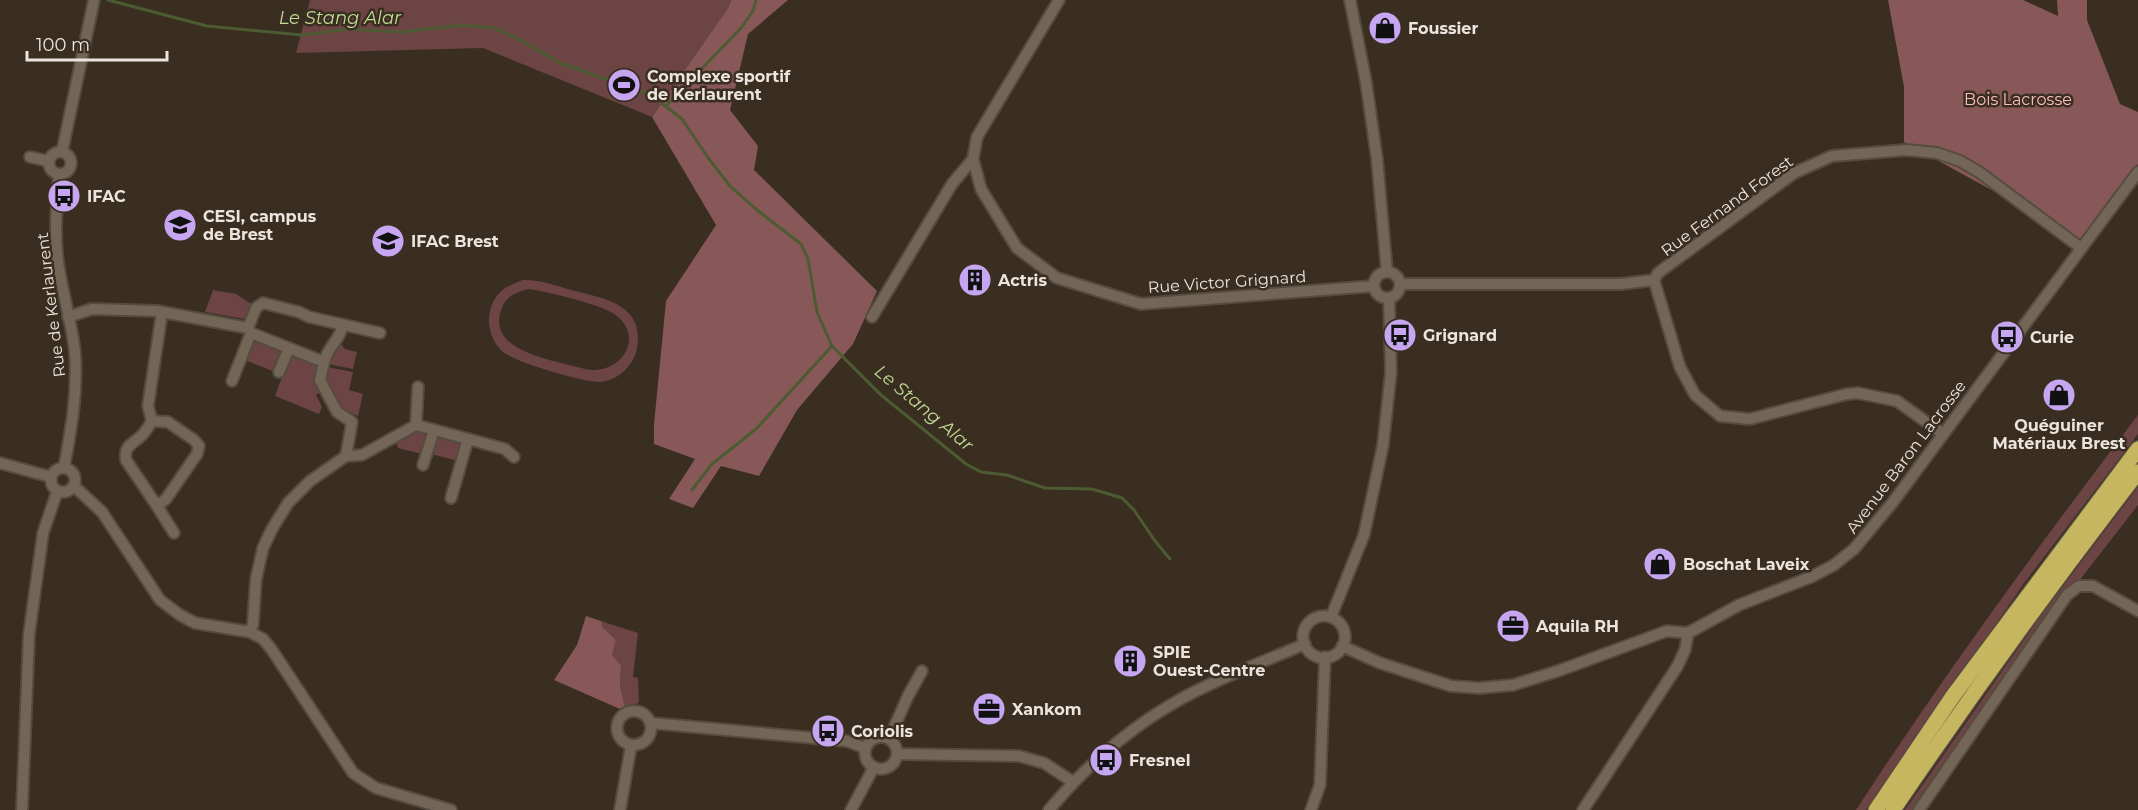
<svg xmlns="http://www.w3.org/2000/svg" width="2138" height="810" viewBox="0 0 2138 810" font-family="Montserrat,sans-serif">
  <rect width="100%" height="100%" fill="#392e20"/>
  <g fill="#6b4443" fill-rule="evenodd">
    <polygon points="310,0 731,0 728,8 652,117 483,48 296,53"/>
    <path d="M522 280C538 279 555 285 571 290 603 298 645 304 637 348 635 361 624 374 612 379 608 380 603 382 599 382 582 382 515 362 503 352 484 335 484 303 505 288 510 285 517 283 522 280ZM530 289C548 292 605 305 617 316 646 340 618 379 581 368 554 360 484 351 502 308 506 296 518 291 530 289Z"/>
    <polygon points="213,290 236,294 251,304 245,319 205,312"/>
    <polygon points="256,339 281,349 283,353 275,372 245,360 252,341"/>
    <polygon points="340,343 345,349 357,352 353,369 328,364 331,350"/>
    <polygon points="294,354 316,363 319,368 322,391 316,395 322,407 319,414 275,396 290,356"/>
    <polygon points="327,367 353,372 349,390 363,394 358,416 341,409 325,379"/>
    <path d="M2138 415V434L2025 582 1866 810H1856C1944 674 2040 544 2138 415Z"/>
    <polygon points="418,430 426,432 428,436 422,454 398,448 396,442"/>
    <polygon points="440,435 459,441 462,447 458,461 431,454 436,437"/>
    <polygon points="2138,487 2138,505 2079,581 2057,603 1914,810 1905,810 2042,614"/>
    <polygon points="601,621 638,633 633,677 638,678 639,703 625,707 620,687 621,665 612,655 616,640 601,627"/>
  </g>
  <g fill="#875857">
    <polygon points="731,0 788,0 748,34 730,110 758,146 754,170 877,291 853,344 797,410 759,476 721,466 693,508 669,499 695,459 654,444 654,424 666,301 716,225 652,117 728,8"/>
    <polygon points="1888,0 2023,0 2058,16 2057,0 2087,0 2087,20 2120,104 2138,112 2138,164 2081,239 1904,142 1904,87"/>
    <polygon points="586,616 601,621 602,627 616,640 612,655 621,665 620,686 625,707 620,709 554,680 577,645"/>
  </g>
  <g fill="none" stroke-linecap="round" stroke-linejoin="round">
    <g stroke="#4d5b33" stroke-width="3">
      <polyline points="108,0 207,26 302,35 347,29 401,32 463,25 494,28 519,39 560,63 643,92 655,98 682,119 709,159 730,186 757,210 801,244 808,259 817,312 832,346 881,395 966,464 981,472 1007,475 1045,488 1092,489 1122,498 1134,510 1155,541 1170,559"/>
      <polyline points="666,106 741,28 753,11 756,0"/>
      <polyline points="692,490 711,465 756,429 832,346"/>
    </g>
    <defs>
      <g id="minor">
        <polyline points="1059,0 977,137 973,159 981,189 1017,248 1057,278 1141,304 1374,286"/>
        <polyline points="1350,0 1366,82 1377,159 1387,272"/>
        <circle cx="60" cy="163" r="11"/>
        <polyline points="62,152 94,0"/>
        <polyline points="30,157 48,161"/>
        <path d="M59 174C57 203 54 233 58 262 62 292 72 323 75 353 78 392 71 430 64 468"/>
        <circle cx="1387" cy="285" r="13"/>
        <polyline points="1654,280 1680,367 1695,395 1720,416 1750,419 1847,394 1858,393 1897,401 1943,434"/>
        <polyline points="1400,284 1621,284 1654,280 1658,273 1794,173 1832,156 1906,150 1937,153 1960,161 1979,172 2081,248"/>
        <polyline points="68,317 92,309 157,311 248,328 251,333 324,362 320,380 337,412 352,422 346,456"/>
        <polyline points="872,317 952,184 973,159"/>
        <polyline points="248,328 256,308 263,303 299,312 309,317 380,333"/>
        <path d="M324 362C329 344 339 342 343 325"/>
        <polyline points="279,372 289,348"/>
        <polyline points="232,381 251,333"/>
        <path d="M152 421 168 422 194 440 199 446 197 454 166 499 157 506 126 460C124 446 131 445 140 437 145 433 149 426 152 421L148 406 162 312"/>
        <polyline points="416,425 418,387"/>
        <polyline points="0,463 51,477"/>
        <polyline points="423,465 434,430"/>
        <circle cx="63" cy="480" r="12"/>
        <polyline points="74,486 102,512 160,600 180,615 195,623 250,632 263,639 272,650 353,773 376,788 451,810"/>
        <polyline points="451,498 468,439"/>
        <polyline points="157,506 174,533"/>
        <circle cx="1324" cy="637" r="21"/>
        <polyline points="1331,617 1364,535 1383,445 1391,372 1389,298"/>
        <polyline points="250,632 253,624 256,579 263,548 272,529 288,503 310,481 346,456 362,455 416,425 505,449 514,457"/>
        <polyline points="1342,646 1380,663 1451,686 1479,688 1513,685 1558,671 1667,631 1688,633 1739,605 1811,577 1834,565 1854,549 1893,502 2138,172"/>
        <circle cx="634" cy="728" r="17"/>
        <polyline points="651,723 847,741 865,748"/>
        <circle cx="881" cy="753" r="16"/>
        <polyline points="889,739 908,696 922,671"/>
        <polyline points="897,754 1019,756 1044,763 1073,782"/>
        <polyline points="22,810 29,635 43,533 57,492"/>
        <polyline points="620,810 631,746"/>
        <polyline points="851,810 874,767"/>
        <path d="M1049 810C1086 766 1129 728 1179 700 1218 678 1263 662 1305 644"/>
        <polyline points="1311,810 1320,785 1325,657"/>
        <polyline points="1583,810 1677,667 1685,650 1688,633"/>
        <polyline points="1919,810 2067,595 2079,586 2093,586 2138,611"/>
      </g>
      <g id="highway">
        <polyline points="1876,810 1953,696 2138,449"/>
        <path d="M1893 810C1971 695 2053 582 2138 472"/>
      </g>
    </defs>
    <use href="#minor" stroke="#554c40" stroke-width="14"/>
    <use href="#highway" stroke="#554c40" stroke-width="18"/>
    <use href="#minor" stroke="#736657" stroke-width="10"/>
    <use href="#highway" stroke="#c6b65f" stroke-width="15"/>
  </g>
  <defs>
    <symbol id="shop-disc" viewBox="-11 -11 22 22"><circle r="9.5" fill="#c6a6f0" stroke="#392e20"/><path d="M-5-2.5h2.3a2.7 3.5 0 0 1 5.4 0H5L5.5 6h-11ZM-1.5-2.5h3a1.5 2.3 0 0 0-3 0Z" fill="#111"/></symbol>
    <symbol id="stadium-disc" viewBox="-11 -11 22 22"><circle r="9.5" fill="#c6a6f0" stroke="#392e20"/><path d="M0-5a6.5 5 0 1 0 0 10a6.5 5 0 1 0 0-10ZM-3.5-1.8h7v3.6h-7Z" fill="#111"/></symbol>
    <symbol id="bus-disc" viewBox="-11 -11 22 22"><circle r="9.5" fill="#c6a6f0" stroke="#392e20"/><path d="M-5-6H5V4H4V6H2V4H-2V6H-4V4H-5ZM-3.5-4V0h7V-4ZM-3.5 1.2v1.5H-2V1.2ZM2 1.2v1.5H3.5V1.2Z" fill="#111"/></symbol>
    <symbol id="university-disc" viewBox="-11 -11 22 22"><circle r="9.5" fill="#c6a6f0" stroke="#392e20"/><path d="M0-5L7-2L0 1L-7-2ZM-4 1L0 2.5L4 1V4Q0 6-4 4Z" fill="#111"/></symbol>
    <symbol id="building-disc" viewBox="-11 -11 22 22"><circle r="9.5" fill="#c6a6f0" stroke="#392e20"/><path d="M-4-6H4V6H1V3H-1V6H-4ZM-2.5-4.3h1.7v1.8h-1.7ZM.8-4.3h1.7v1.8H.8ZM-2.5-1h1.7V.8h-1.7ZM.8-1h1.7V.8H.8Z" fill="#111"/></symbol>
    <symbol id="office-disc" viewBox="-11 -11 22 22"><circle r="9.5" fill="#c6a6f0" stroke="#392e20"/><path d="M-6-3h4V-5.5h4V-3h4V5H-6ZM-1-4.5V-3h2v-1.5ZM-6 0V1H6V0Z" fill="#111"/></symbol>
  </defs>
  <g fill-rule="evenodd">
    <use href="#shop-disc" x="1366" y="9" width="38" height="38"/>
    <use href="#stadium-disc" x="605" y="66" width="38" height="38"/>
    <use href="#bus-disc" x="45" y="177" width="38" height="38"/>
    <use href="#university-disc" x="161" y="206" width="38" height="38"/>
    <use href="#university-disc" x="369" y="222" width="38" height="38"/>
    <use href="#building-disc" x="956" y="261" width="38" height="38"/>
    <use href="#bus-disc" x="1381" y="316" width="38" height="38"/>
    <use href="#bus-disc" x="1988" y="318" width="38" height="38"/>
    <use href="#shop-disc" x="2040" y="376" width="38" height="38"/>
    <use href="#shop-disc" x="1641" y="545" width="38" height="38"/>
    <use href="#office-disc" x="1494" y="607" width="38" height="38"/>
    <use href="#building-disc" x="1111" y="642" width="38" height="38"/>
    <use href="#office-disc" x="970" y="690" width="38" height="38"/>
    <use href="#bus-disc" x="809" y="712" width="38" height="38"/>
    <use href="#bus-disc" x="1087" y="741" width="38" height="38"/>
  </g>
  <g text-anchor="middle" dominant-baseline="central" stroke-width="5" stroke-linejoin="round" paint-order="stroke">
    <g font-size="16" font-weight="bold" fill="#ece5dd" stroke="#392e20" text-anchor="start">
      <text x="1408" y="28">Foussier</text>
      <text x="647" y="76">Complexe sportif<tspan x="647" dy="18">de Kerlaurent</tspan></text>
      <text x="87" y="196">IFAC</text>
      <text x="203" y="216">CESI, campus<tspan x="203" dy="18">de Brest</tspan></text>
      <text x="411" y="241">IFAC Brest</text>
      <text x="998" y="280">Actris</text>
      <text x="1423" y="335">Grignard</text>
      <text x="2030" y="337">Curie</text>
      <text x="2059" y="425" text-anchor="middle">Quéguiner<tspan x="2059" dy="18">Matériaux Brest</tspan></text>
      <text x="1683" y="564">Boschat Laveix</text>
      <text x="1536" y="626">Aquila RH</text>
      <text x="1153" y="652">SPIE<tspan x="1153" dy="18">Ouest-Centre</tspan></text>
      <text x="1012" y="709">Xankom</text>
      <text x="851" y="731">Coriolis</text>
      <text x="1129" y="760">Fresnel</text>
    </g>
    <g font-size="16" fill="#fcbdba" stroke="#392e20">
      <text x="2018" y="99">Bois Lacrosse</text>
    </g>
    <g font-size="16" fill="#ece5dd" stroke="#392e20">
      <text transform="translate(1727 206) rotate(-36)">Rue Fernand Forest</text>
      <text transform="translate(1227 282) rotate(-4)">Rue Victor Grignard</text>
      <text transform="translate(51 305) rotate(-97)">Rue de Kerlaurent</text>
      <text transform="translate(1906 457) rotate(-53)">Avenue Baron Lacrosse</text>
    </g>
    <g font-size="18" font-style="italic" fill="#c1d996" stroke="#392e20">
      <text x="340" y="18">Le Stang Alar</text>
      <text transform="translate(924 408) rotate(40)">Le Stang Alar</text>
    </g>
  </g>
  <path d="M27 51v9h140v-9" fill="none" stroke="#ece5dd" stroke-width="3"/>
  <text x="36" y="51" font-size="18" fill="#ece5dd" stroke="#392e20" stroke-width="4.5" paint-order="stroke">100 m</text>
</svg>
